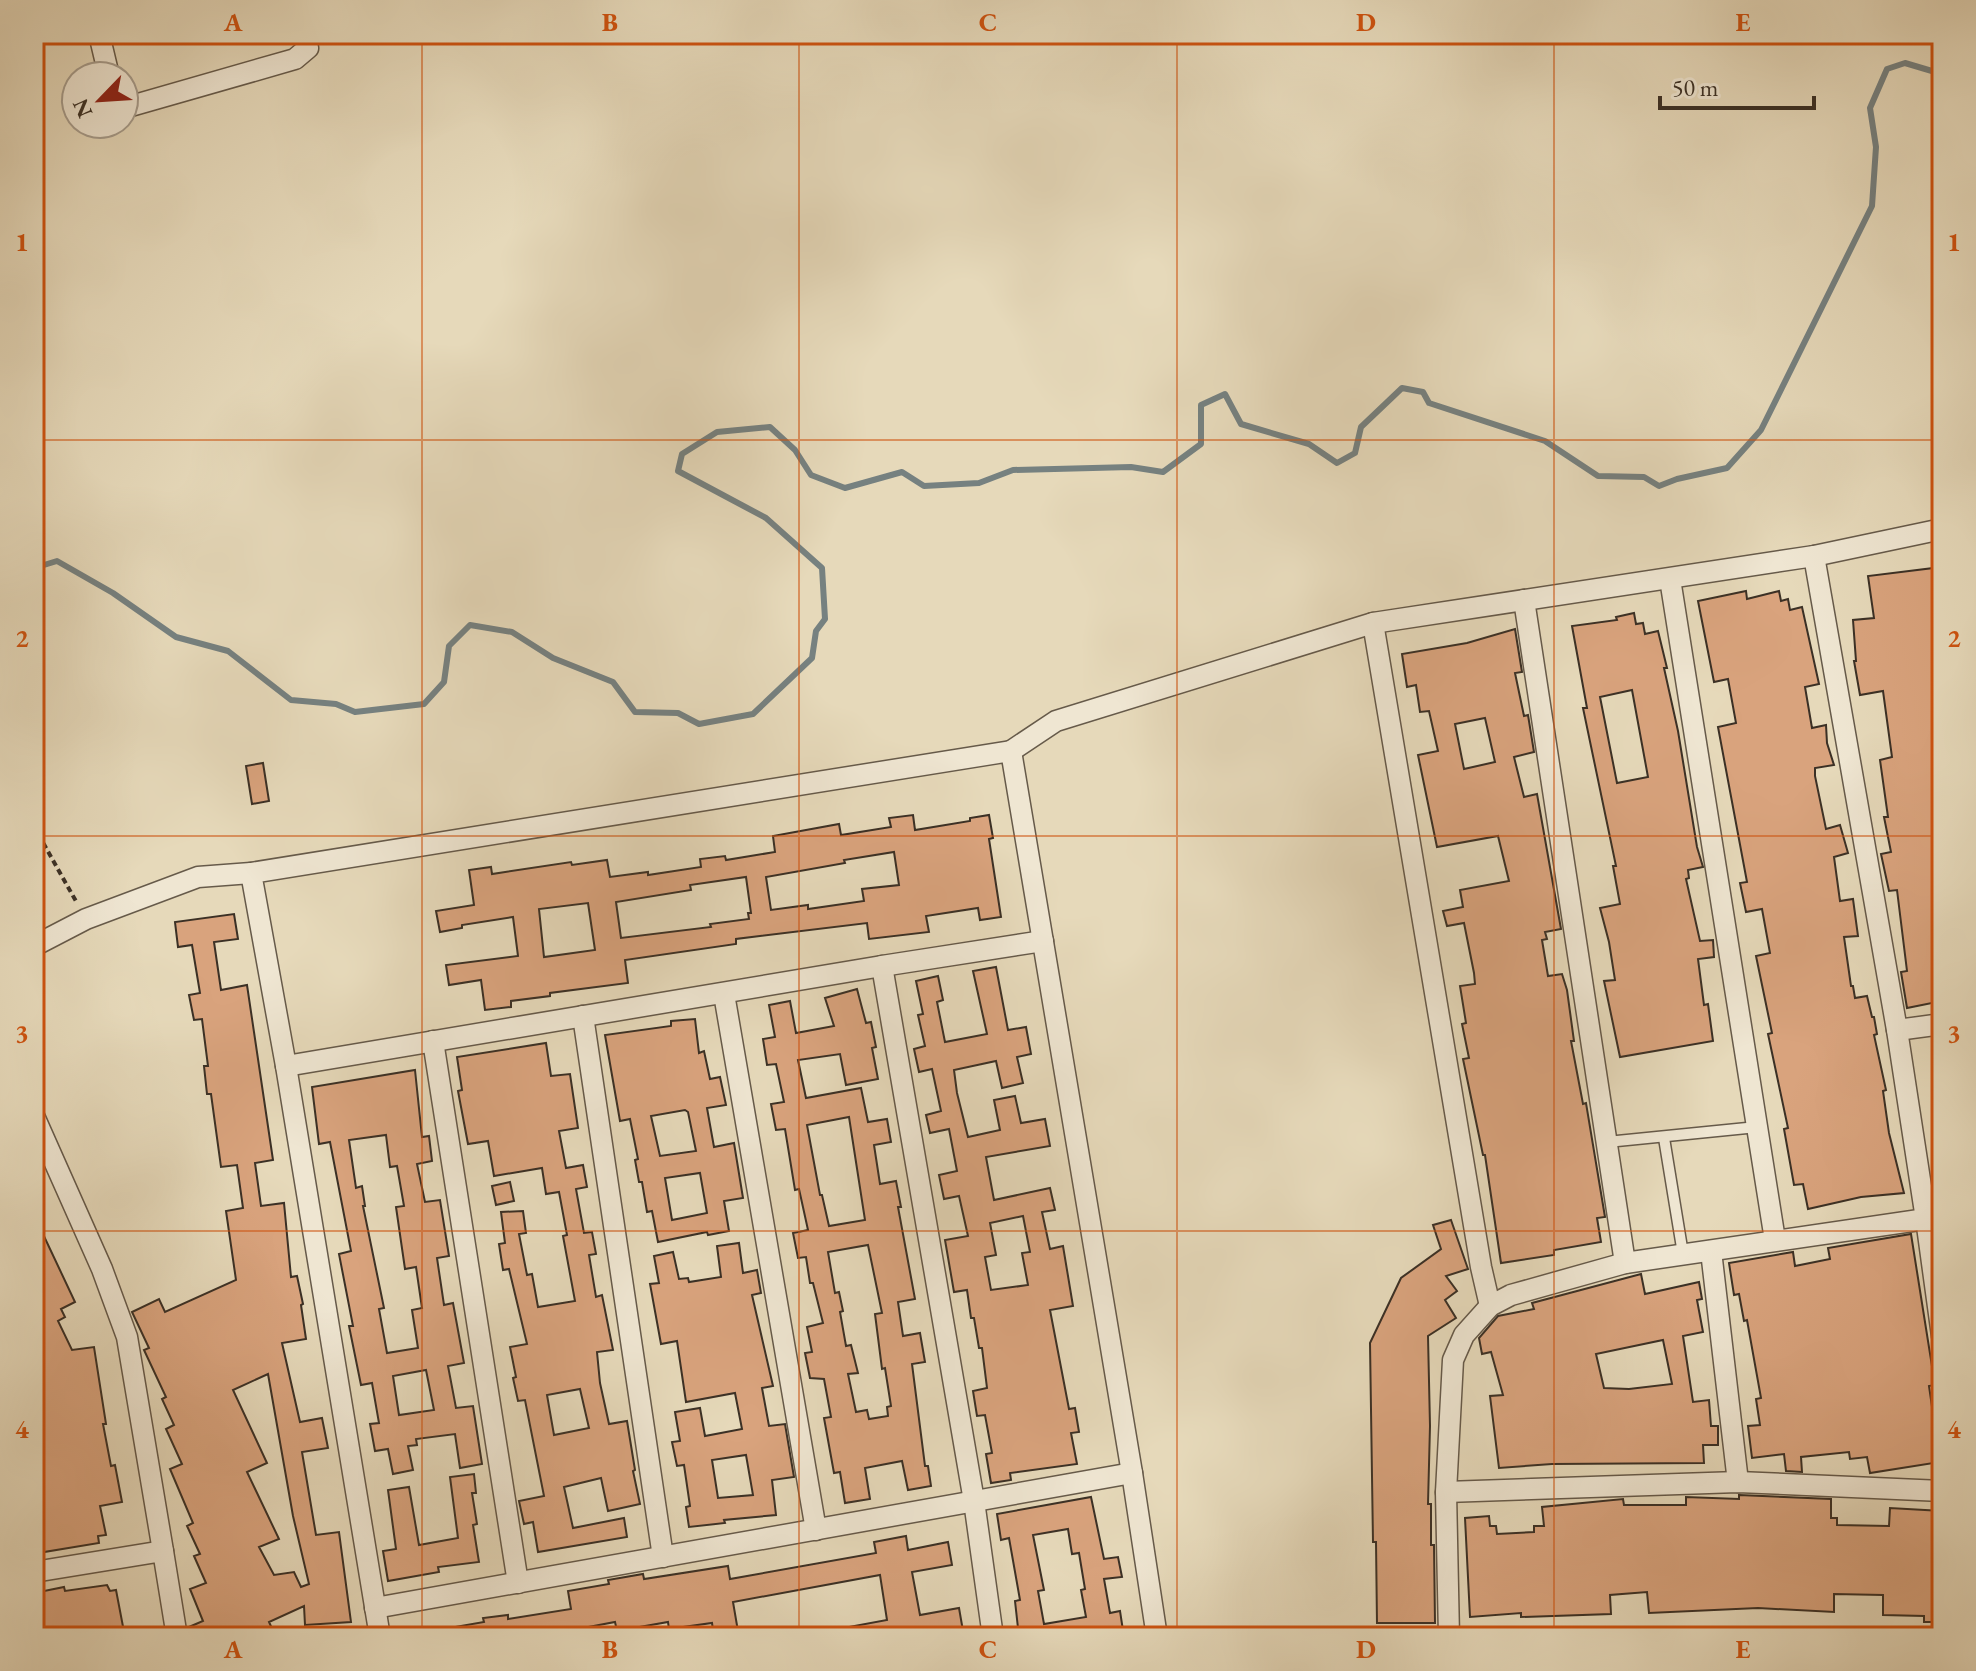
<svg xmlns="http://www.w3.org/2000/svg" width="1976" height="1671" viewBox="0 0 1976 1671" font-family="'EB Garamond',serif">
  <rect width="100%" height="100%" fill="#e6d9ba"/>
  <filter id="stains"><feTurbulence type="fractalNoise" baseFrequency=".0025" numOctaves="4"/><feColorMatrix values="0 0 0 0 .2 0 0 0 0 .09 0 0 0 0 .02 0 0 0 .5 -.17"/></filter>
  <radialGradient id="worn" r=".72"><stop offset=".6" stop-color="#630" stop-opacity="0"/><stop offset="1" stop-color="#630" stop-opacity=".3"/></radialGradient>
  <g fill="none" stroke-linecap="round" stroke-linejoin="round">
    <polyline stroke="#768180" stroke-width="6" points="34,568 57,561 113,593 176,637 228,651 291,700 336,704 355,712 424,704 444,682 449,646 470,625 512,632 553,658 613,682 635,712 678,713 699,724 753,714 812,658 816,631 825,619 822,568 766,518 678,471 682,454 717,432 770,427 795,450 811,475 845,488 902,472 924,486 979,483 1013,470 1131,467 1163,472 1201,444 1201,405 1225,394 1241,424 1309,444 1337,463 1355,453 1361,427 1402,388 1423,392 1429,403 1545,441 1598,476 1644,477 1659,486 1677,479 1727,468 1761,430 1872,206 1876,147 1870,108 1887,69 1905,63 1942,74"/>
  </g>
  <g fill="#d9a37d" stroke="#3b3025" stroke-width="2" fill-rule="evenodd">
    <polygon points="1942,567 1942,1001 1907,1008 1901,972 1907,971 1897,890 1889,891 1881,854 1891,852 1884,817 1888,817 1880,760 1892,757 1883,691 1860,695 1854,661 1856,661 1853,620 1874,618 1868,576"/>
    <polygon points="1746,591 1747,599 1779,591 1781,601 1788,599 1790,610 1802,607 1819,684 1805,687 1812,728 1826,725 1827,743 1834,765 1815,768 1815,776 1826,829 1840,825 1848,853 1834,857 1840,901 1853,899 1858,936 1844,937 1851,986 1853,986 1855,998 1867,996 1872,1017 1874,1017 1877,1034 1874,1035 1886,1090 1883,1091 1889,1133 1904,1193 1861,1197 1808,1209 1803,1184 1794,1185 1784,1129 1788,1128 1768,1034 1772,1033 1756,956 1770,953 1762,909 1746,912 1740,883 1747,882 1718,727 1736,723 1728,679 1714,682 1698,601"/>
    <path d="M1634 613 1636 624 1643 623 1645 634 1658 631 1667 668H1664L1678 731 1697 847 1703 867 1688 870 1689 878 1686 879 1700 941 1713 940 1714 957 1698 959 1704 1005 1708 1004 1713 1041 1620 1057 1604 981 1615 980 1609 942 1600 908 1620 904 1613 866H1616L1583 708H1587L1572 626 1617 620 1616 617ZM1632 690 1648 777 1617 783 1600 697Z"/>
    <path d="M1515 629 1522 672 1515 673 1524 716 1528 715 1534 752 1514 757 1524 797 1537 794 1561 929 1545 932 1547 939 1542 940 1548 976 1562 974 1567 990 1574 1041H1571L1583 1104 1586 1103 1605 1217 1597 1218 1601 1242 1554 1250V1255L1501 1263 1485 1155H1483L1463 1059 1469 1058 1462 1024 1466 1023 1460 986 1475 984 1474 973 1464 923 1447 926 1443 911 1463 907 1460 890 1509 881 1498 836 1437 847 1418 755 1438 751 1429 711 1420 712 1416 685 1407 687 1402 654 1467 643ZM1485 718 1495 762 1464 769 1455 724Z"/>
    <polygon points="263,763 269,801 252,804 246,766"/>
    <path d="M913 815 915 830 970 821V818L989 815 993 838 989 839 1001 917 980 920 978 908 926 916 929 932 869 939 867 923 736 939V944L625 960 628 983 550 993V996L511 1001V1007L485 1010 481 980 449 985 446 965 518 956 513 917 462 925V928L440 932 436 911 474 905 469 870 491 867 492 874 571 862 572 865 607 860 610 877 648 872V875L701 867 700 859 725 856 726 860 775 852 773 836 839 824 841 835 891 827 889 818ZM894 852 899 885 862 889 864 901 808 909V905L771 910 766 877 845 863 844 860ZM746 877 751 913H748L749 919 710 924 711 927 621 938 616 902 691 890 690 885ZM588 903 595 950 544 957 539 909Z"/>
    <path d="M234 914 238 939 214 942 221 990 247 985 273 1160 255 1163 261 1206 284 1203 291 1277 297 1276 303 1304 301 1305 306 1339 282 1343 300 1422 322 1418 328 1448 302 1452 316 1535 339 1532 351 1622 305 1625 304 1606 269 1622 276 1637H190L189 1627 203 1621 190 1589 206 1583 194 1556 200 1554 187 1526 193 1523 170 1469 182 1464 166 1429 174 1425 162 1399 166 1397 144 1350 149 1348 132 1312 159 1299 165 1312 236 1280 226 1211 243 1208 237 1165 221 1167 211 1094H207L204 1066H208L202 1019 194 1020 189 995 200 993 192 945 178 947 175 922ZM268 1374 293 1516 309 1584 301 1587 294 1572 274 1575 259 1547 279 1539 247 1472 267 1463 233 1390Z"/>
    <path d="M996 967 1008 1030 1026 1027 1031 1054 1017 1057 1023 1083 1002 1088 996 1061 954 1070 957 1093 968 1137 1000 1130 994 1100 1015 1096 1021 1123 1045 1119 1050 1146 986 1157 994 1200 1050 1188 1055 1210 1042 1212 1050 1249 1063 1246 1073 1306 1050 1310 1069 1409 1075 1408 1079 1432 1071 1433 1077 1464 1010 1473 1011 1480 991 1483 986 1454 992 1453 985 1415 977 1416 973 1391 987 1388 982 1348H979L974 1318H971L967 1290 954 1292 945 1240 968 1236 959 1196 944 1199 939 1175 957 1171 949 1129 930 1133 926 1115 941 1111 932 1069 919 1072 914 1049 925 1046 918 1015 923 1014 916 981 938 976 943 1000 937 1002 945 1042 987 1034 973 971ZM1023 1216 1030 1252 1022 1253 1028 1285 991 1290 985 1257 996 1255 990 1223Z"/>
    <path d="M857 989 866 1023 871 1022 876 1047 872 1048 878 1079 846 1085 840 1054 798 1060 806 1098 861 1088 868 1122 887 1119 891 1142 874 1145 880 1184 896 1181 901 1207H898L915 1299 898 1302 903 1336 920 1333 925 1362 912 1364 925 1466H928L931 1486 908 1490 902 1461 865 1468 870 1499 845 1503 840 1472 834 1473 824 1418 831 1417 824 1379 810 1378 805 1353 812 1352 807 1327 823 1323 813 1283H810L806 1257 798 1258 793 1233 808 1230 799 1189 795 1190 785 1129 776 1130 771 1104 784 1102 776 1064 767 1065 763 1039 775 1037 769 1005 790 1001 796 1033 834 1026 825 998ZM849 1117 865 1220 829 1226 822 1195H820L807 1125ZM868 1245 882 1313 875 1314 882 1369 885 1368 891 1406 887 1407 888 1416 869 1419 867 1410 856 1412 848 1374 858 1373 851 1345 846 1346 840 1312 843 1311 839 1292 835 1293 828 1252Z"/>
    <path d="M695 1019 699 1053 704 1051 710 1079 720 1077 726 1105 707 1108 714 1147 734 1143 743 1198 724 1201 729 1231 708 1235 707 1232 658 1242 652 1211 647 1212 642 1182H639L635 1160 638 1159 630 1119 620 1121 605 1035 671 1026V1021ZM685 1110 688 1112 696 1151 660 1156 651 1116ZM700 1173 707 1213 672 1220 665 1178Z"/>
    <path d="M546 1043 551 1076 570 1074 578 1128 559 1131 566 1168 583 1165 587 1187 576 1189 584 1233 592 1232 596 1254 589 1255 596 1297 602 1295 613 1350 597 1352 600 1383 609 1424 627 1421 635 1470 633 1471 640 1504 608 1511 601 1478 564 1487 573 1528 624 1518 627 1537 538 1552 533 1522 524 1524 519 1501 544 1496 525 1400 518 1401 513 1378 516 1377 510 1347 527 1344 509 1269 503 1270 499 1244 505 1243 501 1212 523 1211 526 1233 519 1234 527 1275 532 1274 538 1307 575 1301 563 1236 567 1235 559 1192 546 1194 542 1168 494 1176 488 1141 468 1144 458 1091 462 1090 457 1057ZM580 1389 589 1428 554 1435 547 1395Z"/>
    <path d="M415 1070 422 1137 429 1136 432 1161 417 1164 425 1202 440 1200 449 1256 437 1258 444 1305 453 1303 464 1363 448 1366 456 1408 473 1406 482 1464 460 1468 455 1434 416 1439 417 1445 408 1446 413 1470 393 1474 388 1449 375 1451 370 1424 379 1423 372 1383 361 1385 349 1326H353L339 1254 351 1251 330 1142 319 1144 312 1087ZM386 1135 390 1167 397 1166 404 1206 396 1207 405 1269 416 1267 422 1308 412 1310 418 1348 387 1353 379 1309 384 1308 363 1206H365L362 1186 356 1188 349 1140ZM426 1370 434 1410 399 1415 393 1376Z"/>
    <polygon points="510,1182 514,1201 496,1205 492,1186"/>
    <polygon points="34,1215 75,1302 61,1309 65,1317 58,1321 72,1350 94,1347 106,1424 103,1424 111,1466 115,1465 122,1502 100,1506 106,1535 98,1536 99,1543 44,1552 42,1541 34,1542"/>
    <polygon points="1451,1220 1468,1269 1446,1276 1457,1291 1445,1300 1456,1318 1428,1336 1430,1426 1428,1504 1431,1504 1431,1545 1434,1545 1435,1623 1377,1623 1376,1542 1373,1542 1370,1343 1401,1278 1441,1249 1433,1225"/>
    <polygon points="1911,1234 1935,1385 1929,1386 1940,1462 1870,1473 1867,1457 1850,1459 1849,1452 1801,1457 1802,1472 1786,1471 1784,1454 1752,1458 1748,1426 1760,1425 1756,1399 1761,1398 1747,1320 1744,1321 1739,1294 1734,1295 1729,1263 1793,1252 1795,1266 1830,1259 1828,1248"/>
    <path d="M739 1243 743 1273 757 1270 761 1293 752 1295 773 1386 762 1388 769 1426 785 1424 794 1477 772 1480 776 1515 724 1520 725 1523 689 1527 686 1507 690 1506 684 1465 677 1466 672 1442 680 1441 675 1412 700 1408 705 1436 742 1429 735 1393 686 1402 677 1341 661 1344 650 1284 659 1283 654 1256 673 1252 679 1279 688 1278 689 1282 721 1277 717 1246ZM746 1455 753 1495 718 1498 712 1460Z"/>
    <path d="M1641 1274 1645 1294 1699 1282 1702 1299 1697 1300 1703 1332 1683 1336 1693 1402 1709 1400 1711 1426H1718V1445H1703L1704 1463 1552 1464 1499 1468 1490 1396 1503 1395 1491 1352 1482 1354 1479 1338 1498 1316 1534 1309 1532 1303ZM1663 1340 1672 1384 1629 1389 1604 1388 1596 1354Z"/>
    <polygon points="474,1474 476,1493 472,1493 477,1524 473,1525 479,1562 438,1567 439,1572 388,1581 383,1551 396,1549 388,1490 409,1487 419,1545 458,1538 450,1477"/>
    <polygon points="1739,1495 1831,1499 1831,1518 1837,1518 1837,1525 1889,1526 1890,1508 1942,1511 1942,1622 1924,1622 1924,1616 1883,1615 1883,1595 1834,1594 1834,1612 1758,1608 1649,1613 1647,1592 1610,1595 1611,1614 1521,1617 1521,1613 1470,1617 1465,1518 1489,1516 1490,1526 1496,1526 1497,1534 1534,1532 1534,1526 1544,1526 1542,1507 1623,1499 1624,1505 1686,1505 1686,1497 1739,1499"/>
    <path d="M1091 1497 1104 1559 1118 1557 1122 1577 1104 1579 1110 1613 1120 1611 1124 1637H1019L1015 1601 1020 1600 1009 1538 1001 1540 997 1514ZM1068 1529 1072 1554 1079 1553 1085 1589 1081 1590 1086 1617 1044 1624 1038 1591 1044 1590 1033 1535Z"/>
    <polygon points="906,1536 908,1550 948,1542 952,1565 912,1572 920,1615 959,1608 963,1631 912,1637 839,1637 838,1629 887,1620 880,1575 733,1602 739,1637 714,1637 712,1623 669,1629 668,1622 617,1631 615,1622 536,1637 532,1637 532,1633 506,1637 449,1637 449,1628 484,1622 483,1618 508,1615 508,1619 571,1609 568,1591 609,1584 608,1580 643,1574 644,1579 728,1566 730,1579 876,1553 874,1542"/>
    <polygon points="107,1585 110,1591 116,1590 125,1637 34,1637 34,1593 64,1587 65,1591"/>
  </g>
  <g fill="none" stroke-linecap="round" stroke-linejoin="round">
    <defs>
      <g id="service">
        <polyline points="1664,1138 1683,1254"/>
        <polyline points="1607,1142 1757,1127"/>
      </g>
      <g id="minor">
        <polyline points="99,34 109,76"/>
        <polyline points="124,108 295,59 308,48 305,34"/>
        <polyline points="1814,556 1897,1030 1926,1219"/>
        <polyline points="1670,579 1775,1240"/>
        <polyline points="1524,600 1625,1263"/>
        <polyline points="1373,623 1481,1267 1490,1306"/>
        <polyline points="1011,751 1056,721 1373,623 1814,556 1942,529"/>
        <polyline points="34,946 86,919 198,877 251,873"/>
        <polyline points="882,966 1043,941"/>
        <polyline points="724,994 816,1530"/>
        <polyline points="583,1016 663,1557"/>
        <polyline points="1897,1030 1942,1024"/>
        <polyline points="433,1041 518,1583"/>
        <polyline points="286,1066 882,966 974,1501 993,1637"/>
        <polyline points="34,1116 102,1269 127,1337 163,1551"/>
        <polyline points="1711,1251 1738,1482"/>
        <polyline points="1446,1492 1738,1482 1942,1491"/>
        <polyline points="34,1572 163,1551 177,1637"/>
        <polyline points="375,1608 1132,1473"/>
        <polyline points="380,1637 286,1066 251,873 1011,751 1132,1473 1157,1637"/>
        <polyline points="1449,1637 1446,1492 1453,1360 1464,1335 1490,1306 1511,1295 1625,1263 1926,1219 1942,1336"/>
      </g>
    </defs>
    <use href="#service" stroke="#665a4a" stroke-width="13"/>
    <use href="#minor" stroke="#665a4a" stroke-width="23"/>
    <polyline stroke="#3b3025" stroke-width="4" stroke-dasharray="6 4" stroke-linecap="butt" points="34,815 37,832 77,903"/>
    <use href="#service" stroke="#efe6d2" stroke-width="10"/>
    <use href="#minor" stroke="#efe6d2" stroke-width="20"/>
  </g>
  <path fill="none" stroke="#ce5310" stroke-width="2" stroke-opacity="0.55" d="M422 34V1637M799 34V1637M1177 34V1637M1554 34V1637M34 440H1942M34 836H1942M34 1231H1942"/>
  <rect width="1976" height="1671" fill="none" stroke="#e6d9ba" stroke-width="88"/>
  <g transform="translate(100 100) rotate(245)"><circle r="38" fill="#efe6d2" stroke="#a79d8d" stroke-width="2"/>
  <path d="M0-6L14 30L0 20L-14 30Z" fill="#8f2418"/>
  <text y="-12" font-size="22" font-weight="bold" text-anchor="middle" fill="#3b3025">N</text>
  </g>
  <path d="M1660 96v12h154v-12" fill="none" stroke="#3b3025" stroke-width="4"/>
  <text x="1672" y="96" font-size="24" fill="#3b3025" stroke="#efe6d2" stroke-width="6" paint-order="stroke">50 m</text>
  <rect x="44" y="44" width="1888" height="1583" fill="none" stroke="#ce5310" stroke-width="3"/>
  <g font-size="26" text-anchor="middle" font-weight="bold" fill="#ce5310">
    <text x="233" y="31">A</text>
    <text x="610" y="31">B</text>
    <text x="988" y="31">C</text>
    <text x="1366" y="31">D</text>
    <text x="1743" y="31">E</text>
    <text x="22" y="251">1</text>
    <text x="1954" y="251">1</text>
    <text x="22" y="647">2</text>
    <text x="1954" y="647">2</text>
    <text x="22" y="1042">3</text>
    <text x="1954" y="1042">3</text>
    <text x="22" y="1438">4</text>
    <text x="1954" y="1438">4</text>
    <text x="233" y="1658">A</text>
    <text x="610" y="1658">B</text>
    <text x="988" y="1658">C</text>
    <text x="1366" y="1658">D</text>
    <text x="1743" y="1658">E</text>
  </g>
  <rect width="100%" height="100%" filter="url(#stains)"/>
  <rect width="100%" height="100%" fill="url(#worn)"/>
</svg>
